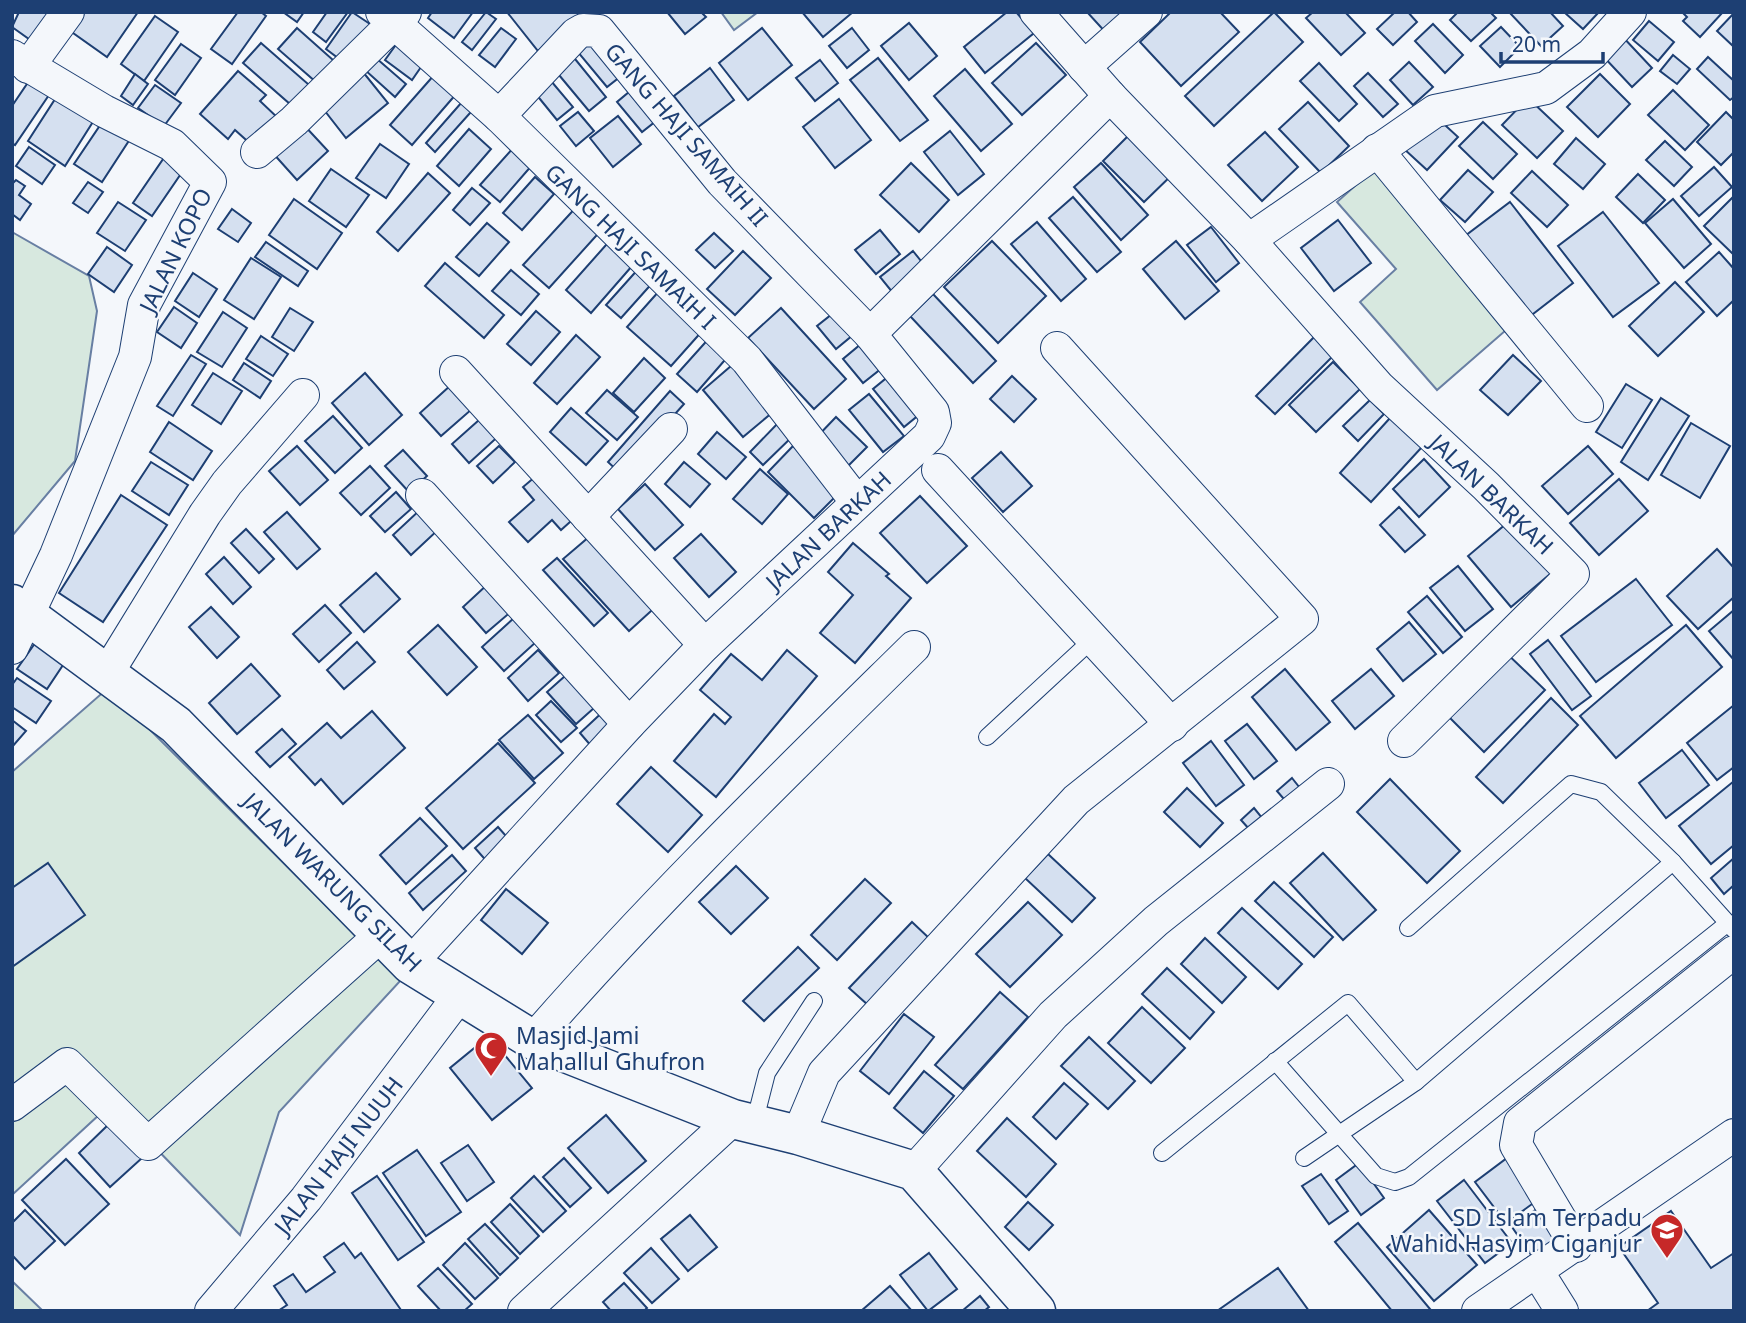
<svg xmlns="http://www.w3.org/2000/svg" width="1746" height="1323" viewBox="0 0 1746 1323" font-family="'Noto Sans',sans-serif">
  <rect width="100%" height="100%" fill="#f4f7fb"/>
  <g fill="#d7e8df" stroke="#687fa3" stroke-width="2">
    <polygon points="721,12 758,12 734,30"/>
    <polygon points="1375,168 1513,324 1437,390 1360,302 1396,269 1337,202"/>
    <polygon points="12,232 89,276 97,311 75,461 12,536"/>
    <polygon points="108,688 401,980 279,1112 240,1235 112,1103 12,1195 12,772"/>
    <polygon points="12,1281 43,1311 12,1311"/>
  </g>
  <g fill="#d5e0f0" stroke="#1d3f73" stroke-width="2">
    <polygon points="19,12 58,12 36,44 12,27"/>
    <polygon points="77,12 138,12 107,57 66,28"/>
    <polygon points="238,12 261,12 266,16 232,64 211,49"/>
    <polygon points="283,12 304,12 297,22"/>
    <polygon points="327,12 348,12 326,42 313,32"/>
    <polygon points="352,12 373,26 346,64 326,49"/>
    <polygon points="432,12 473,12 454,38 428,18"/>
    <polygon points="486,12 496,19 472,50 462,42"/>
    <polygon points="507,12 581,12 582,15 538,51"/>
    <polygon points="667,12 701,12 706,17 685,34"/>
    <polygon points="802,12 853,12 823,37"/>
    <polygon points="1007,12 1016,12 1034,33 985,73 964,47"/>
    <polygon points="1087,12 1128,12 1108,35"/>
    <polygon points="1171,12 1220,12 1239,32 1181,86 1140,42"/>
    <polygon points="1274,12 1303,42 1214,126 1185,96"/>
    <polygon points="1313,12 1345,12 1365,33 1341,55 1306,18"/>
    <polygon points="1395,12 1408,12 1417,22 1393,45 1377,29"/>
    <polygon points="1458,12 1490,12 1496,18 1471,41 1450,20"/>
    <polygon points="1509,12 1550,12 1563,26 1541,46"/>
    <polygon points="1564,12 1599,12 1583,29"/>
    <polygon points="1682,12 1723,12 1700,37 1683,21 1687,17"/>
    <polygon points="1734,13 1734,45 1733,46 1717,31"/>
    <polygon points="155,16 178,32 144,81 121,64"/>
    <polygon points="1649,21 1674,42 1658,61 1633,40"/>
    <polygon points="909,23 937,56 909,80 881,46"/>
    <polygon points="1433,24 1463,55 1445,73 1415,41"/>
    <polygon points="1501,27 1520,47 1500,67 1480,46"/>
    <polygon points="297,28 342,68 324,89 278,49"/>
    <polygon points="501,28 516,39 495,67 479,55"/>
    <polygon points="762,28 792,65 748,100 719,63"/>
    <polygon points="852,28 869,50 847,68 829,46"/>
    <polygon points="403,35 421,67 412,80 385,60"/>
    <polygon points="1621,35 1652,68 1632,87 1601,54"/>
    <polygon points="591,40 621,76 607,87 577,51"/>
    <polygon points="261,43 316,91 298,111 243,63"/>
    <polygon points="1036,43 1066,75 1022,115 992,83"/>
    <polygon points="181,44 201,58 175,95 155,80"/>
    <polygon points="571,54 606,97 589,111 554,69"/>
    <polygon points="1673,55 1690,69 1677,84 1660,71"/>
    <polygon points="1708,57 1734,81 1734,97 1730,100 1697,69"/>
    <polygon points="376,58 406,84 395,97 365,70"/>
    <polygon points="878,58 928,120 900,141 850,80"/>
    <polygon points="820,60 838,83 815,101 796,78"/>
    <polygon points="1409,62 1433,87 1413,105 1390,80"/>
    <polygon points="1319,63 1357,104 1339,121 1300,81"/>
    <polygon points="710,68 734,100 698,127 674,96"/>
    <polygon points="965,69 1012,124 981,151 934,96"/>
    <polygon points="238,71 266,95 260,101 279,119 254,147 235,130 228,139 200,114"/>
    <polygon points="363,72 388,103 346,138 321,106"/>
    <polygon points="1368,73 1398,104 1383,117 1354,86"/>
    <polygon points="135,74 148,84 133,105 121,96"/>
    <polygon points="435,74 457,93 412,145 390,125"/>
    <polygon points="1600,74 1630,104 1598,137 1567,107"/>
    <polygon points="546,75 573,107 557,120 531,88"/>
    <polygon points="31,78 51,92 15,145 12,143 12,106"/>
    <polygon points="155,85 181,103 164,126 138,108"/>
    <polygon points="635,87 661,117 642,132 617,102"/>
    <polygon points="1673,90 1709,125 1685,150 1648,115"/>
    <polygon points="59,93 96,117 65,166 28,141"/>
    <polygon points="469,94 479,103 435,152 426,143"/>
    <polygon points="1528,98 1563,131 1537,158 1502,125"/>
    <polygon points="839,99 871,140 835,168 803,127"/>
    <polygon points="1308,102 1349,146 1321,173 1279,129"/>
    <polygon points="578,112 594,131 576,146 560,126"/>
    <polygon points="1726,112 1734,120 1734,152 1721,165 1697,142"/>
    <polygon points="1434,115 1458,137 1427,170 1403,148"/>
    <polygon points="618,116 641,144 613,167 590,138"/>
    <polygon points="105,118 132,136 102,182 74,164"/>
    <polygon points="1483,122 1517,154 1493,179 1459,146"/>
    <polygon points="302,123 328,151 297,180 271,151"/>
    <polygon points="469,129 491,149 459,186 437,166"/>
    <polygon points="1135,129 1177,170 1144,202 1103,161"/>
    <polygon points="950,131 984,174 958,195 924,152"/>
    <polygon points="1265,132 1298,167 1262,201 1228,165"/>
    <polygon points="1576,138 1605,164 1583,189 1554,164"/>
    <polygon points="1665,141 1692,167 1674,186 1646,160"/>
    <polygon points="380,144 409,164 386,198 356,178"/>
    <polygon points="29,147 55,165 42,184 16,166"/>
    <polygon points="514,147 533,164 500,202 480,185"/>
    <polygon points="170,149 189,162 152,216 133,203"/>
    <polygon points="911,163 949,200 919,232 880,195"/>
    <polygon points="1101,163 1148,215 1121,240 1074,187"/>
    <polygon points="1714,167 1732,187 1699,216 1681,196"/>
    <polygon points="331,169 369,195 346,227 309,201"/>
    <polygon points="1468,170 1493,192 1465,222 1440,200"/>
    <polygon points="1532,171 1568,205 1547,227 1511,193"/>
    <polygon points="428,173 450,193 398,251 377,232"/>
    <polygon points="1638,174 1665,200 1643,223 1616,197"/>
    <polygon points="535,177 554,194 522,230 503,213"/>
    <polygon points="16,180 25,186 19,195 31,204 20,220 12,214 12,184"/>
    <polygon points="88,182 103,192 88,213 73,203"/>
    <polygon points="472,188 490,203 470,225 453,210"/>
    <polygon points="1734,196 1734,255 1704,226"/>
    <polygon points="1073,197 1121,252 1097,272 1049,218"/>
    <polygon points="294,199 342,233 317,269 269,235"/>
    <polygon points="1673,199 1711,244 1684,268 1645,223"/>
    <polygon points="118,202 146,220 125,251 97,233"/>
    <polygon points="1510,202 1573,283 1524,321 1461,239"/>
    <polygon points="580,203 605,226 549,288 523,265"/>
    <polygon points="232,209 251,223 238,242 218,229"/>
    <polygon points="1603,212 1659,283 1613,317 1558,246"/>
    <polygon points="1338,220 1371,263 1334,291 1301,248"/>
    <polygon points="1037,222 1086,279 1061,301 1011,244"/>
    <polygon points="487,223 509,242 479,276 456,257"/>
    <polygon points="1211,227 1239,263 1216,282 1187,245"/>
    <polygon points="880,230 900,254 876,274 855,250"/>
    <polygon points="714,233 733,251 715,268 696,250"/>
    <polygon points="614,236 639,258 591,313 566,290"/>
    <polygon points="992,241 1046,296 998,343 944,287"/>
    <polygon points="1176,241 1219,291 1185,319 1143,269"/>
    <polygon points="266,242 308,271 298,286 255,257"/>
    <polygon points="107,247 132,265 114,292 88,274"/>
    <polygon points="743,251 771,278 735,315 707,289"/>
    <polygon points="913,251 925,266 893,293 880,277"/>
    <polygon points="1719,252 1734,269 1734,300 1717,316 1686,282"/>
    <polygon points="251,258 281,277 254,319 224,300"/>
    <polygon points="445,263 504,315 484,338 425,286"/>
    <polygon points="640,267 655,280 621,318 606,305"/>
    <polygon points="511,270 539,294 521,315 492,291"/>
    <polygon points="193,273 217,289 199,317 175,301"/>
    <polygon points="1675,282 1704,312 1658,356 1629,326"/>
    <polygon points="660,290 704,329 671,366 627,327"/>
    <polygon points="933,294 996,361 973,383 910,316"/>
    <polygon points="174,307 197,323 181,348 157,332"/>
    <polygon points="841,307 859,330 836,349 817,326"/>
    <polygon points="290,308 313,322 294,351 272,337"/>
    <polygon points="781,308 846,379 814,409 748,338"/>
    <polygon points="536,311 560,332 531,365 507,344"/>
    <polygon points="223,312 247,328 222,367 197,352"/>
    <polygon points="1322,329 1341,348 1275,414 1256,396"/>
    <polygon points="576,335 600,357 557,404 534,383"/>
    <polygon points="712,335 731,353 697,392 677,374"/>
    <polygon points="261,336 288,354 273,376 246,359"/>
    <polygon points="867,339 887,364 863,383 843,359"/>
    <polygon points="191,355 206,364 173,416 157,406"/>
    <polygon points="1513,355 1541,381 1508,415 1480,390"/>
    <polygon points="644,358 665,378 634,412 613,393"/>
    <polygon points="738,360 779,407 743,437 703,390"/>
    <polygon points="1333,362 1360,389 1316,432 1289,405"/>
    <polygon points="244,363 271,381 260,398 233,380"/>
    <polygon points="895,371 926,409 904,427 873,389"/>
    <polygon points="213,373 242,391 221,424 192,405"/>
    <polygon points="365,373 402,415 369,445 332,403"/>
    <polygon points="1012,376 1036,399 1014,422 990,399"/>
    <polygon points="1626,384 1652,400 1622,448 1596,432"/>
    <polygon points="451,385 472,409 441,436 420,413"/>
    <polygon points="607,390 638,417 617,440 586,413"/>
    <polygon points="670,391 684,404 621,474 608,462"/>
    <polygon points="869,394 904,436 883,452 849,410"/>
    <polygon points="1661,398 1689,416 1648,480 1621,462"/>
    <polygon points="1370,400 1384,414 1358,441 1343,426"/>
    <polygon points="571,408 608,441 586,465 550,432"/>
    <polygon points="488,412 504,431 469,463 452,444"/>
    <polygon points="333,416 362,448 335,473 305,441"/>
    <polygon points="836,417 867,447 844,470 813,441"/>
    <polygon points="1390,418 1422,447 1371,502 1340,473"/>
    <polygon points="781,420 795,434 763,465 750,452"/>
    <polygon points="169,422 212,451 193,480 150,452"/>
    <polygon points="1691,423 1730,446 1700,498 1661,475"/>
    <polygon points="717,432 746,457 726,479 698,454"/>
    <polygon points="297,446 328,480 300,505 269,471"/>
    <polygon points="499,446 515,462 493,483 477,466"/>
    <polygon points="793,446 840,492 814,518 768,472"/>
    <polygon points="1588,446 1613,474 1568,514 1542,486"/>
    <polygon points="403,450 427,476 409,492 385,466"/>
    <polygon points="1001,452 1032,486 1003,512 972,478"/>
    <polygon points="1424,459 1450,487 1419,517 1393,489"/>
    <polygon points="151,462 188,485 169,515 132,491"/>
    <polygon points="684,462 710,484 690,507 665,484"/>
    <polygon points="370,466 390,488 361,515 340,493"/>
    <polygon points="760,469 788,494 762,524 733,499"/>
    <polygon points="542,471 580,513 561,530 552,520 528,542 509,522 534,500 523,487"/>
    <polygon points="1619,479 1648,511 1599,555 1570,523"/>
    <polygon points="645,484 683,525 655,550 618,509"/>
    <polygon points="396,492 411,509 385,532 370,516"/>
    <polygon points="121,495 167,525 103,622 59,593"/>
    <polygon points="920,496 967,546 927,583 880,533"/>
    <polygon points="1399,507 1425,535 1405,552 1380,525"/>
    <polygon points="422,508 440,528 411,555 393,535"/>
    <polygon points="287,512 320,549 297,569 264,532"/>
    <polygon points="1513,518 1556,569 1511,607 1468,556"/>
    <polygon points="246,529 274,559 259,573 231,543"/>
    <polygon points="596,531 661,602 629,631 563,559"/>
    <polygon points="701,534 736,572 709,597 674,558"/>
    <polygon points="853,543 889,574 886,576 911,598 855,663 820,633 853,595 828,572"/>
    <polygon points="1717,549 1734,568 1734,597 1698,629 1667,596"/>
    <polygon points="224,557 251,587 233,604 206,574"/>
    <polygon points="557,558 608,613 594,626 543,570"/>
    <polygon points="1458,566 1493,609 1465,631 1430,588"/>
    <polygon points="376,573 400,599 364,632 340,605"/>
    <polygon points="1636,579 1672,625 1596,682 1561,636"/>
    <polygon points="489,583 513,610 486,633 463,607"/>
    <polygon points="1427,596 1462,637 1443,653 1408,612"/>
    <polygon points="325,605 351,633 319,662 293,634"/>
    <polygon points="211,607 239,637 217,658 189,627"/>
    <polygon points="1734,610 1734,660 1709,631"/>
    <polygon points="514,618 536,642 504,671 482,647"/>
    <polygon points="1409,622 1436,654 1403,681 1377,649"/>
    <polygon points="438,625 477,667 447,695 408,652"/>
    <polygon points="1686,625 1722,667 1616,758 1580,716"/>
    <polygon points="40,636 69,656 47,689 17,669"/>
    <polygon points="1548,640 1591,696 1572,710 1530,654"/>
    <polygon points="357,642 375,662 344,689 327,670"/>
    <polygon points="1502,649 1545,690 1484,752 1442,710"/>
    <polygon points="538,650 559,673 528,701 508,678"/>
    <polygon points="787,650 817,676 716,797 674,761 714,714 725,724 731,717 700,690 731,654 762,680"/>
    <polygon points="251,664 280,696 237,734 209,703"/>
    <polygon points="574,668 603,700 576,724 547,692"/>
    <polygon points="1285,669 1330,722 1296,750 1252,697"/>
    <polygon points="1371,669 1394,696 1355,729 1332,701"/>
    <polygon points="17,678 51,701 36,723 12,707 12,685"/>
    <polygon points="1551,698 1578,725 1503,803 1476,777"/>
    <polygon points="551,701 577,728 561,742 536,715"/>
    <polygon points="1734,705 1734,767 1717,780 1687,743"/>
    <polygon points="607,708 620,721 592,747 580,733"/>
    <polygon points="372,711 405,748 343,804 321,779 315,785 289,757 327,723 341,738"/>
    <polygon points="528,715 563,753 534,779 499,740"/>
    <polygon points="12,720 26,731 12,747"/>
    <polygon points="1247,724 1277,761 1254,779 1225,741"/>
    <polygon points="282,729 296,744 270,767 256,752"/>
    <polygon points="1211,741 1244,785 1216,806 1183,763"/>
    <polygon points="498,743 535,783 463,849 426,808"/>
    <polygon points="1682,750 1709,785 1666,818 1639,783"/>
    <polygon points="651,767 702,815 668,852 617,804"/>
    <polygon points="1292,778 1303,792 1289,805 1277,791"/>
    <polygon points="1390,779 1460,851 1427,883 1357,812"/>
    <polygon points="1734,781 1734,845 1711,864 1679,826"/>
    <polygon points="1187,788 1223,823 1200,847 1164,812"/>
    <polygon points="1254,808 1263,819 1250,830 1241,820"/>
    <polygon points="420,818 447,846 406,884 380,855"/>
    <polygon points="498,827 513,844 490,865 475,848"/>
    <polygon points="1323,853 1376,910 1343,940 1290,883"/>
    <polygon points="1048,854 1095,898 1072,922 1025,878"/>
    <polygon points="452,855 466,871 423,910 409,893"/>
    <polygon points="1734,858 1734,885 1724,894 1711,878"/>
    <polygon points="48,863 85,915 12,967 12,888"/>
    <polygon points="736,866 768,898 731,934 699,902"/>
    <polygon points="865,879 891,903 837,960 811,935"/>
    <polygon points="1274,882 1333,937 1314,957 1255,901"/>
    <polygon points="506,889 548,923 522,954 481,920"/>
    <polygon points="1028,902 1062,935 1010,987 976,954"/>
    <polygon points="1242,908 1302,964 1278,989 1218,933"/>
    <polygon points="912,922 930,939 868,1005 849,988"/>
    <polygon points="1205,938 1246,977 1222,1003 1181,964"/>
    <polygon points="798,947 819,968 764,1021 743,1001"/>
    <polygon points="1167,968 1214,1012 1190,1039 1142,994"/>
    <polygon points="1000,992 1028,1017 963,1089 935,1065"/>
    <polygon points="1142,1007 1185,1048 1151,1083 1108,1043"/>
    <polygon points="904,1014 934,1037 889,1094 860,1071"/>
    <polygon points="489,1036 532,1088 492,1120 450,1068"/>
    <polygon points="1089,1037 1135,1081 1108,1109 1061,1066"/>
    <polygon points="924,1071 954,1096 923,1133 894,1108"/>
    <polygon points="1064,1083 1088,1104 1056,1139 1033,1117"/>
    <polygon points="606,1115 646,1161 608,1193 568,1148"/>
    <polygon points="1007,1118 1056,1164 1026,1197 977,1151"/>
    <polygon points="109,1124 142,1158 110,1187 79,1153"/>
    <polygon points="468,1145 494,1182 467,1201 441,1163"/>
    <polygon points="417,1150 461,1212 426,1236 383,1173"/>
    <polygon points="1511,1155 1543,1196 1506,1223 1475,1182"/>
    <polygon points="564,1158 591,1188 570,1207 543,1177"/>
    <polygon points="66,1159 109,1204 65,1245 22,1200"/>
    <polygon points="1359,1163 1384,1198 1361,1215 1336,1180"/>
    <polygon points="1321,1174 1348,1211 1329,1224 1302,1186"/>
    <polygon points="377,1176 424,1242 398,1260 352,1193"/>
    <polygon points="534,1176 566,1211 543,1232 511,1198"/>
    <polygon points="1464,1180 1512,1243 1485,1263 1437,1201"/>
    <polygon points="1028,1202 1053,1225 1029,1250 1005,1227"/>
    <polygon points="1545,1203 1568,1235 1534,1259 1512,1227"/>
    <polygon points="510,1204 539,1236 520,1254 491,1222"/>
    <polygon points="25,1210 55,1241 25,1269 12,1255 12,1223"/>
    <polygon points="1429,1210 1477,1265 1434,1301 1387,1247"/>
    <polygon points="1671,1211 1711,1268 1734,1253 1734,1311 1647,1311 1658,1303 1619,1247"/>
    <polygon points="690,1215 717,1247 688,1271 661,1239"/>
    <polygon points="1358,1223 1430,1309 1428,1311 1392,1311 1335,1242"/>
    <polygon points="485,1224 518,1258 500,1275 468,1239"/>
    <polygon points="344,1243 355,1258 361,1253 401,1310 278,1311 287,1305 274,1286 293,1274 306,1292 335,1272 324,1257"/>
    <polygon points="465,1243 498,1278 475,1299 443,1265"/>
    <polygon points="651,1248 679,1279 652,1303 624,1273"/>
    <polygon points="929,1253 957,1289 928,1311 900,1275"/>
    <polygon points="438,1268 472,1304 464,1311 441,1311 418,1286"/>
    <polygon points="1278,1268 1309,1311 1217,1311"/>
    <polygon points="624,1283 647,1308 644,1311 611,1311 603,1302"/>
    <polygon points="890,1286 912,1311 861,1311"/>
    <polygon points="980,1296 989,1307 984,1311 962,1311"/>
  </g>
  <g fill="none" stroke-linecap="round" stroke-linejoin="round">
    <defs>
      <g id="service">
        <polyline points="987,737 1093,639"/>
        <polyline points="1408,928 1571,784 1601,792 1673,862 1734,930"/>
        <polyline points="1275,1061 1376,1176 1395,1182 1409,1177 1728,923"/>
        <polyline points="754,1124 767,1073 814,1001"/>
        <polyline points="1162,1153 1348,1003 1416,1082 1673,862"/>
        <polyline points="1304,1158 1416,1082"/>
      </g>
      <g id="minor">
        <polyline points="382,12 499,116 747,360 856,501"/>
        <polyline points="1036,12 1110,96 1249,240 1379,387 1486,486 1573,574 1404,741"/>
        <polyline points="12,56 104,111 172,145 210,182 144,305 135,357 56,555 12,648"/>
        <polyline points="28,67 68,12"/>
        <polyline points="1084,67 1146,12"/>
        <polyline points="499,116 576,34 583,30 599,31 722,182 870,334"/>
        <polyline points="1377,150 1587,406"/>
        <polyline points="257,152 294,121 405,12"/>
        <polyline points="1249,240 1435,111 1546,88 1592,54 1630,12"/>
        <polyline points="456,372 705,645"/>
        <polyline points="938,470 1172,725"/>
        <polyline points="422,495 629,724"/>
        <polyline points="588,517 671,429"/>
        <polyline points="108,672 205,514 227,483 303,395"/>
        <polyline points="410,964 629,724 705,645 929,436 935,423 933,412 870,334 1110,96"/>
        <path d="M533 1040C653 902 784 775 914 647"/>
        <polyline points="12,1105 67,1064 148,1144 382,934"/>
        <polyline points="798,1135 824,1073 1076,800 1302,619 1057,348"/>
        <polyline points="914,1171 1053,1015 1156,921 1328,784"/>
        <polyline points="1576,1246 1516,1145 1520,1123 1734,952"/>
        <polyline points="1537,1271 1562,1311"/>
        <polyline points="211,1311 306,1199 459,996"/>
        <polyline points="524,1311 733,1119"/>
        <polyline points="1478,1311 1734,1135"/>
      </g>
      <polyline id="tertiary" points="12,604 176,725 410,964 533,1040 733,1119 798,1135 914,1171 1036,1311"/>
    </defs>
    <use href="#service" stroke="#1d3f73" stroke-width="18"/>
    <use href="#minor" stroke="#1d3f73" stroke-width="34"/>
    <use href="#tertiary" stroke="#1d3f73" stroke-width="41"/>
    <use href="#service" stroke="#f4f7fb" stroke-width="16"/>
    <use href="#minor" stroke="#f4f7fb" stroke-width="32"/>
    <use href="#tertiary" stroke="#f4f7fb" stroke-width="38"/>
  </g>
  <defs>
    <symbol id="mosque-pin" viewBox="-11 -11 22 30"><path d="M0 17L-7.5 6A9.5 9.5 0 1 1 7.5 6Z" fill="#c62828" stroke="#f4f7fb"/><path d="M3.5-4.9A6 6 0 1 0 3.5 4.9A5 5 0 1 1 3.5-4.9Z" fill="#fff"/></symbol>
    <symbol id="school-pin" viewBox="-11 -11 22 30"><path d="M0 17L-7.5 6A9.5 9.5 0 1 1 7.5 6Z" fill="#c62828" stroke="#f4f7fb"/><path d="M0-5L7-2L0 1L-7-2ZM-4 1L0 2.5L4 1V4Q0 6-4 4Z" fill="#fff"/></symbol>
  </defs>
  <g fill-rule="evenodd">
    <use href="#mosque-pin" x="472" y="1029" width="38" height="52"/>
    <use href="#school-pin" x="1648" y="1211" width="38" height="52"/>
  </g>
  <g text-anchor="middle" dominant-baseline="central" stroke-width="5" stroke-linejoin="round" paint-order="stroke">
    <g font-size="23" fill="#1d3f73" stroke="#f4f7fb">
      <text transform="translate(687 134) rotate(49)">GANG HAJI SAMAIH II</text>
      <text transform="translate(631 246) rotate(44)">GANG HAJI SAMAIH I</text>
      <text transform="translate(175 250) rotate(-64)">JALAN KOPO</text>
      <text transform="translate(1492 494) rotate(44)">JALAN BARKAH</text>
      <text transform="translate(828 530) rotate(-43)">JALAN BARKAH</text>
      <text transform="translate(333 882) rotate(45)">JALAN WARUNG SILAH</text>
      <text transform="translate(338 1155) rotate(-52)">JALAN HAJI NUUH</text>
    </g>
    <g font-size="23" fill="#1d3f73" stroke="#f4f7fb" text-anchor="start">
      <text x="516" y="1035">Masjid Jami<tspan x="516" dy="26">Mahallul Ghufron</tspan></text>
      <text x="1642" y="1217" text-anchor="end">SD Islam Terpadu<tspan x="1642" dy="26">Wahid Hasyim Ciganjur</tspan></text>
    </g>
  </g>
  <rect width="1746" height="1323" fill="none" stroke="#1d3f73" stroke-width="28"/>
  <path d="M1501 52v10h102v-10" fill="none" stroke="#1d3f73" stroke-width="3.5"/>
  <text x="1512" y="52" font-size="21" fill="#1d3f73" stroke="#f4f7fb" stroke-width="5" paint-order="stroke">20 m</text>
</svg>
